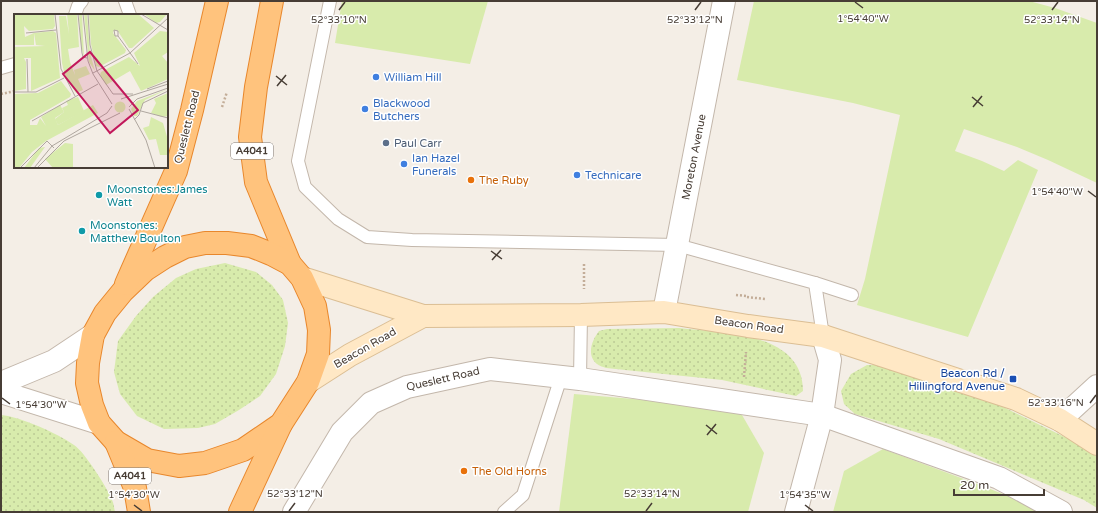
<svg xmlns="http://www.w3.org/2000/svg" width="1098" height="513" viewBox="0 0 1098 513" font-family="'Varela Round',sans-serif">
  <defs>
    <pattern id="grass-dots" width="8" height="8" patternUnits="userSpaceOnUse"><rect width="8" height="8" fill="#d8ebac"/><path d="M2 2h.1M6 6h.1" fill="none" stroke="#bbca95" stroke-width="1.8" stroke-linecap="round"/></pattern>
  </defs>
  <rect width="100%" height="100%" fill="#f4eee6"/>
  <g fill="url(#grass-dots)">
    <polygon points="225,263 256,272 272,285 283,300 288,323 285,346 276,374 260,396 239,410 215,424 198,428 164,429 137,416 120,394 114,372 118,341 136,316 153,297 176,278 196,269"/>
    <path d="M679 328C721 333 803 331 803 391L796 396 722 380 606 368C604 367 599 366 597 364 586 355 592 340 599 331L607 329Z"/>
    <polygon points="867,365 890,365 997,404 1077,443 1097,457 1097,508 1084,500 939,439 855,414 844,404 841,391 851,374"/>
    <path d="M1 415C21 417 57 433 74 445 84 451 108 489 112 500 114 504 114 508 115 512H1Z"/>
  </g>
  <g fill="#d8ebac">
    <polygon points="342,1 488,1 470,64 335,43"/>
    <polygon points="754,1 1029,1 1055,8 1097,23 1097,183 1048,160 1017,147 964,129 955,151 982,161 1004,171 1018,160 1038,170 968,337 857,305 865,279 900,115 853,103 737,80"/>
    <polygon points="574,394 658,401 735,412 742,415 764,453 748,512 559,512"/>
    <polygon points="883,449 980,485 1028,504 1044,512 833,512 844,471"/>
  </g>
  <g fill="none" stroke-linecap="round" stroke-linejoin="round">
    <defs>
      <g id="service">
        <polyline points="125,1 130,15"/>
        <polyline points="330,1 298,161 305,187 338,219 367,237 412,240 677,245 815,283 823,336"/>
        <polyline points="75,15 78,6 82,1"/>
        <polyline points="1,68 15,64"/>
        <polyline points="815,283 852,295"/>
        <polyline points="580,379 581,315"/>
        <polyline points="504,512 523,495 561,377"/>
      </g>
      <g id="minor">
        <polyline points="664,312 724,1"/>
        <polyline points="1060,420 1097,386"/>
        <polyline points="294,512 342,432 371,403 407,387 490,369 580,379 822,415 999,478 1061,512"/>
        <polyline points="796,512 822,415 830,360 823,336"/>
      </g>
      <g id="tertiary">
        <polyline points="1,383 54,361 93,335"/>
        <polyline points="1,392 99,423"/>
      </g>
      <g id="secondary">
        <polyline points="302,278 423,316 581,315 664,312 748,326 823,336 1016,399 1060,420 1097,444"/>
        <polyline points="308,382 350,355 423,316"/>
      </g>
      <g id="trunk">
        <polyline points="272,1 256,87 250,137 256,182 290,264"/>
        <polygon points="205,243 227,243 251,246 271,254 290,264 302,278 315,306 319,330 318,354 308,382 281,424 243,450 205,463 179,466 147,460 116,442 99,423 92,405 87,383 88,363 93,335 105,313 123,291 145,270 165,257 185,247"/>
        <polyline points="126,284 176,171 192,110 217,1"/>
        <polyline points="116,442 135,488 139,512"/>
        <polyline points="240,512 281,424"/>
      </g>
    </defs>
    <use href="#service" stroke="#c3b7ab" stroke-width="14"/>
    <use href="#minor" stroke="#c3b7ab" stroke-width="24"/>
    <use href="#tertiary" stroke="#c3b7ab" stroke-width="24"/>
    <use href="#secondary" stroke="#dbbe94" stroke-width="24"/>
    <use href="#trunk" stroke="#e8872c" stroke-width="24"/>
    <g stroke="#c3ad98" stroke-width="2.5" stroke-dasharray="2 2" stroke-linecap="butt">
      <polyline points="1,94 15,91"/>
      <polyline points="222,107 227,92"/>
      <polyline points="584,264 584,289"/>
      <polyline points="736,295 747,296"/>
      <polyline points="747,297 765,299"/>
      <polyline points="744,377 746,352"/>
    </g>
    <use href="#service" stroke="#fff" stroke-width="12"/>
    <use href="#minor" stroke="#fff" stroke-width="22"/>
    <use href="#tertiary" stroke="#fff" stroke-width="22"/>
    <use href="#secondary" stroke="#ffe8c5" stroke-width="22"/>
    <use href="#trunk" stroke="#ffc37d" stroke-width="22"/>
  </g>
  <path fill="none" stroke="#473d35" stroke-width="1.5" d="M855 2 863 8M339 10 345 2M695 10 701 2M1052 10 1058 2M276 76 287 85M277 86 286 75M972 97 983 106M973 107 982 96M1088 191 1096 197M491 251 502 259M492 260 501 250M2 398 10 404M1090 403 1096 395M706 425 717 434M707 435 716 424M134 505 142 511M805 505 813 511M289 511 295 503M646 511 652 503"/>
  <g fill="#3f7fe0" stroke="#fff" stroke-width="1.5">
    <circle cx="376" cy="77" r="4"/>
    <circle cx="365" cy="109" r="4"/>
    <circle cx="404" cy="164" r="4"/>
    <circle cx="577" cy="175" r="4"/>
  </g>
  <circle fill="#5c6f8a" stroke="#fff" stroke-width="1.5" cx="386" cy="143" r="4"/>
  <g fill="#e8710a" stroke="#fff" stroke-width="1.5">
    <circle cx="471" cy="180" r="4"/>
    <circle cx="464" cy="471" r="4"/>
  </g>
  <g fill="#0f9aa8" stroke="#fff" stroke-width="1.5">
    <circle cx="99" cy="195" r="4"/>
    <circle cx="82" cy="231" r="4"/>
  </g>
  <rect fill="#1a4fb4" stroke="#fff" stroke-width="1.5" x="1009" y="375" width="8" height="8" rx="2"/>
  <g text-anchor="middle" dominant-baseline="central" stroke-width="3" stroke-linejoin="round" paint-order="stroke">
    <g fill="#fff" stroke="#7e7772" stroke-width="1">
      <rect x="231" y="143" width="42" height="16" rx="3"/>
      <rect x="109" y="468" width="42" height="16" rx="3"/>
    </g>
    <g font-size="10" font-weight="bold" fill="#473d35">
      <text x="252" y="151">A4041</text>
      <text x="130" y="476">A4041</text>
    </g>
    <g font-size="11" fill="#366cbe" stroke="#fff" text-anchor="start">
      <text x="384" y="77">William Hill</text>
      <text x="373" y="103">Blackwood<tspan x="373" dy="13">Butchers</tspan></text>
      <text x="412" y="158">Ian Hazel<tspan x="412" dy="13">Funerals</tspan></text>
      <text x="585" y="175">Technicare</text>
    </g>
    <g font-size="11" fill="#473d35" stroke="#fff">
      <text transform="translate(187 127) rotate(-76)">Queslett Road</text>
      <text transform="translate(694 157) rotate(-79)">Moreton Avenue</text>
      <text transform="translate(749 325) rotate(8)">Beacon Road</text>
      <text transform="translate(365 348) rotate(-30)">Beacon Road</text>
      <text transform="translate(443 379) rotate(-13)">Queslett Road</text>
    </g>
    <g font-size="11" fill="#4e5e75" stroke="#fff" text-anchor="start">
      <text x="394" y="143">Paul Carr</text>
    </g>
    <g font-size="11" fill="#c56008" stroke="#fff" text-anchor="start">
      <text x="479" y="180">The Ruby</text>
      <text x="472" y="471">The Old Horns</text>
    </g>
    <g font-size="11" fill="#0d838f" stroke="#fff" text-anchor="start">
      <text x="107" y="189">Moonstones:James<tspan x="107" dy="13">Watt</tspan></text>
      <text x="90" y="225">Moonstones:<tspan x="90" dy="13">Matthew Boulton</tspan></text>
    </g>
    <g font-size="11" fill="#164399" stroke="#fff" text-anchor="end">
      <text x="1005" y="373">Beacon Rd /<tspan x="1005" dy="13">Hillingford Avenue</tspan></text>
    </g>
  </g>
  <g transform="translate(14 14)">
    <rect width="154" height="154" fill="#f4eee6"/>
    <path d="M65 0H68L70 43 67 31ZM70 0H73L76 39 81 57 75 48ZM154 75 131 86 123 102H120L117 95 123 87ZM64 83 70 97 44 111 41 105 50 98 48 94 54 91 52 87ZM100.5 93a5.5 5.5 0 1 1 11 0a5.5 5.5 0 1 1-11 0Z" fill="#d8ebac"/>
    <path d="M31 133 16 154H10L25 134Z" fill="#d8ebac"/>
    <path d="M51 129 59 130V154H39L31 145Z" fill="#d8ebac"/>
    <path d="M0 0H40L41 12 39 15 15 17 10 12 11 23 20 19V31H0ZM53 0H63L65 33 54 35 56 48 61 61 60 56 72 52 76 60 64 65 69 76 62 79 51 62 48 49 45 2H52L55 20ZM124 0 140 14 118 34H115L103 16H100L99 19 112 36 111 39 85 53 82 52 77 30 75 1ZM130 0H153L146 8 142 9ZM39 17 42 19 46 64 17 77V44H10L12 48V75L0 77V33L31 32 22 31 20 19ZM146 17 154 18V38L148 42 154 49V65L127 77 116 57 92 71 86 61 87 58 115 43 126 52 120 39ZM47 67 57 80 56 83 16 106V111H23L26 104 32 112 27 103 46 91 50 98 41 104 44 111 79 91 84 99 32 127 18 138 5 154H0V80L24 79ZM154 79V102L148 103 137 99 142 89 140 85ZM137 103 149 109 154 126V141H146L142 125 135 126 129 114 135 112Z" fill="#d8ebac"/>
    <path fill="none" stroke="#afa79f" stroke-width="1" d="M41 0 47 55 61 82M64 0 68 39 69 43 73 44M69 0 74 47 79 60 98 90M74 0 76 31 83 57 99 80H119M127 0 154 16M12 19 42 16M104 22V17L100 16 101 22H104L124 50M13 45 14 78M79 59 116 39 154 4M133 75 154 67M0 78H22L50 64M107 85 154 70M115 93 123 85 154 74M115 95 132 126 141 154M127 97 154 104M120 106 125 101 129 89 154 77M18 107 84 70M6 154 33 127 40 134M20 154 38 132 93 99 98 92M23 154 50 127 106 99"/>
    <path fill="#c2185b" fill-opacity="0.15" stroke="#c2185b" stroke-width="2" d="M76 38 124 96 96 119 49 60Z"/>
    <rect width="154" height="154" fill="none" stroke="#473d35" stroke-width="2"/>
  </g>
  <g font-size="10" text-anchor="middle" fill="#473d35" stroke="#fff" stroke-width="3" stroke-linejoin="round" paint-order="stroke">
    <text x="863" y="22">1°54'40"W</text>
    <text x="339" y="23">52°33'10"N</text>
    <text x="695" y="23">52°33'12"N</text>
    <text x="1052" y="23">52°33'14"N</text>
    <text x="1057" y="195">1°54'40"W</text>
    <text x="1056" y="406">52°33'16"N</text>
    <text x="41" y="408">1°54'30"W</text>
    <text x="295" y="497">52°33'12"N</text>
    <text x="652" y="497">52°33'14"N</text>
    <text x="134" y="498">1°54'30"W</text>
    <text x="805" y="498">1°54'35"W</text>
  </g>
  <rect width="1098" height="513" fill="none" stroke="#473d35" stroke-width="4"/>
  <path d="M954 489v6h90v-6" fill="none" stroke="#473d35" stroke-width="2"/>
  <text x="960" y="489" font-size="12" fill="#473d35" stroke="#ffffff" stroke-width="3" paint-order="stroke">20 m</text>
</svg>
